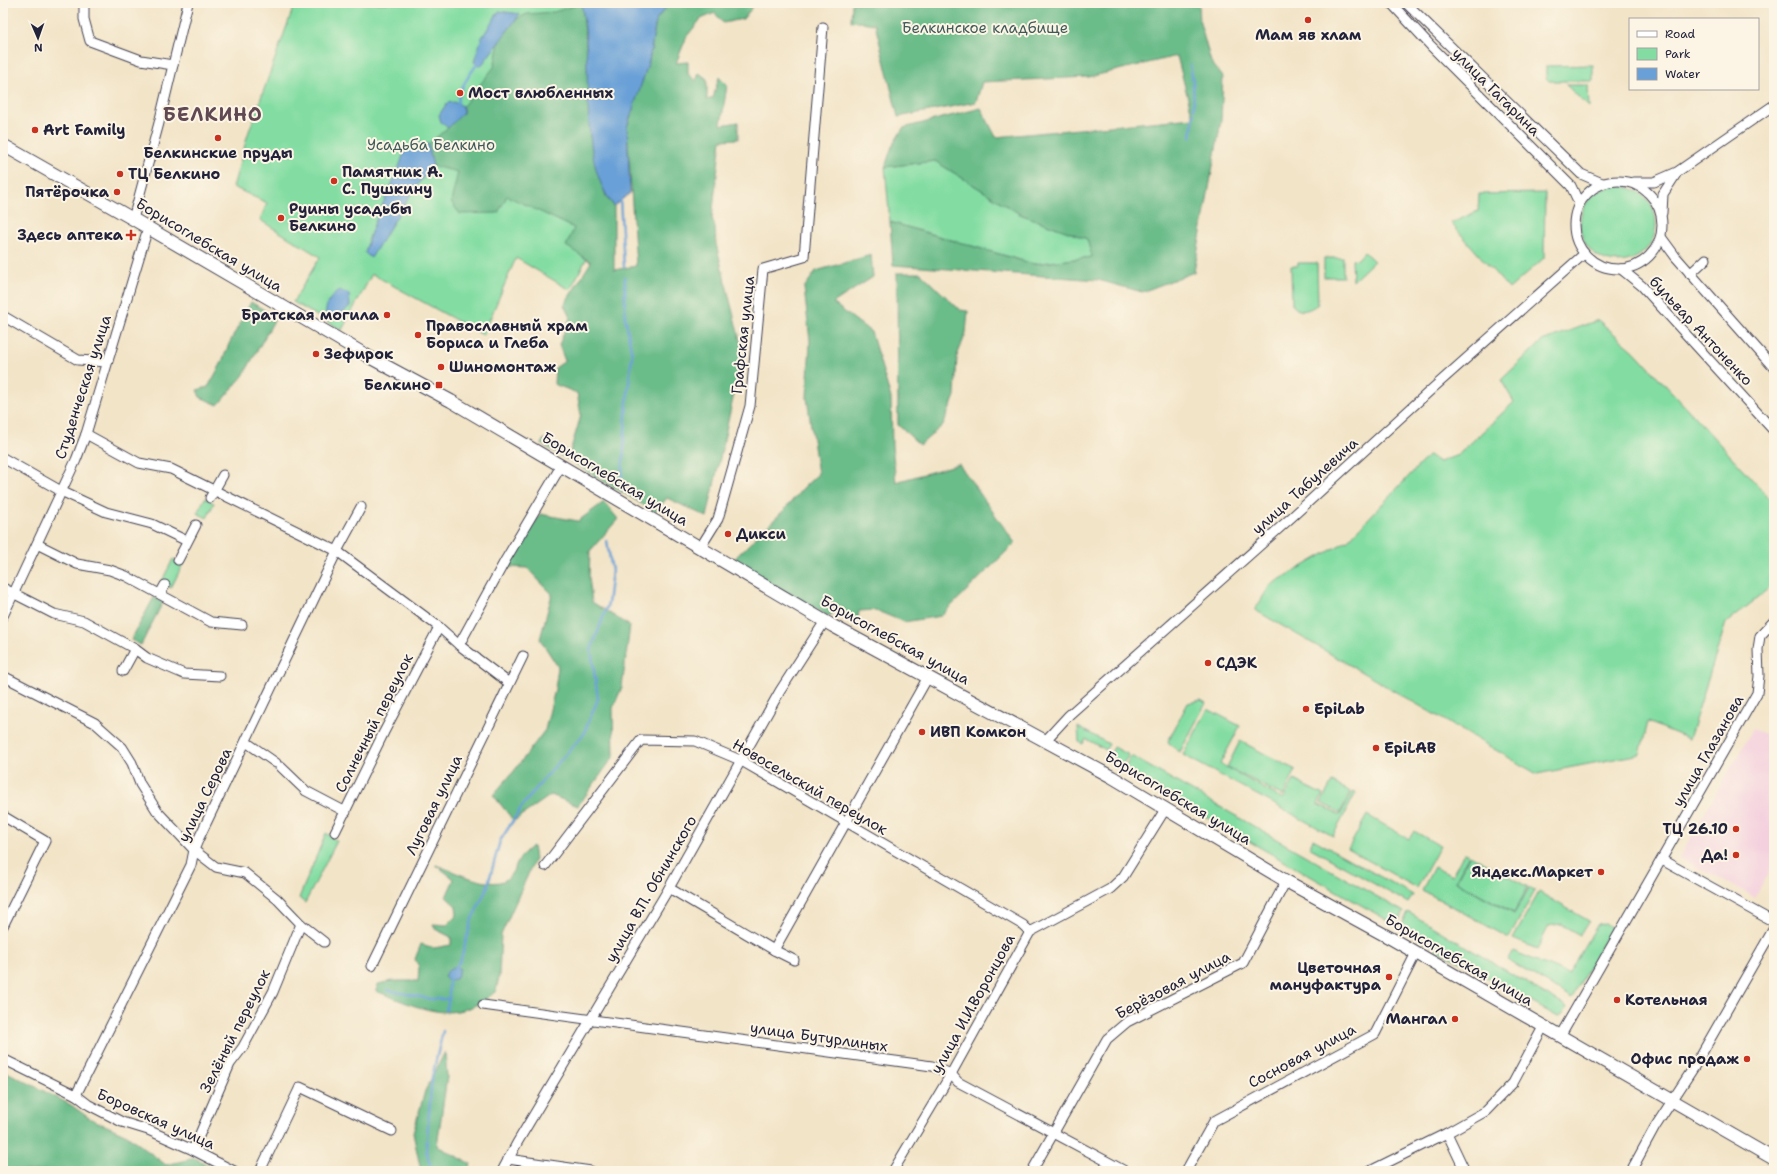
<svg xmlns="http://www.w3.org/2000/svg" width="1777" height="1174" viewBox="0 0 1777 1174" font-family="'Shantell Sans',sans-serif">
  <rect width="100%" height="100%" fill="#fcf5e5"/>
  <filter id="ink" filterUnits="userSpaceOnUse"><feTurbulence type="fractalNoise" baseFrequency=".025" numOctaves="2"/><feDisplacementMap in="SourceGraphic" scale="8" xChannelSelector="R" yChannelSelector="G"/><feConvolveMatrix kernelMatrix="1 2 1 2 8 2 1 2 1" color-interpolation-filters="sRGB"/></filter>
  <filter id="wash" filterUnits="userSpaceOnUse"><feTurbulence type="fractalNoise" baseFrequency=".012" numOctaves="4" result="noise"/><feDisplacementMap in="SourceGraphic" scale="16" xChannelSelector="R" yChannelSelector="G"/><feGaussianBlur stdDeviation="0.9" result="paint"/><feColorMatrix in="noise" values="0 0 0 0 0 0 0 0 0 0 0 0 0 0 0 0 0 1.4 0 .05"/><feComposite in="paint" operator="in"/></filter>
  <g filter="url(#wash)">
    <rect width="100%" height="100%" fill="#f2e4c7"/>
    <polygon fill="#f4cfde" points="1753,729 1774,738 1774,864 1755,897 1679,858"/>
    <g fill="#83dda3" stroke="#52806f">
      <polygon points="295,3 582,3 597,170 606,196 614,206 570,290 516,258 483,335 372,274 342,330 293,302 320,257 260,220 267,203 233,187 248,134"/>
      <polygon points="1593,65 1593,81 1549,81 1546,78 1546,66"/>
      <polygon points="1566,85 1588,85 1589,107"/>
      <polygon points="935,161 1020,214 1087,239 1092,257 1034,264 890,222 885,167"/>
      <circle cx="1618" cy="224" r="38"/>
      <polygon points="1545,193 1544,258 1509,289 1451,223 1478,211 1479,194"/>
      <polygon points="1364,252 1374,261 1353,281 1352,260 1358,259"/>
      <rect x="1324" y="258" width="19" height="19"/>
      <path d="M1298 263H1317L1318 304C1310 310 1299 315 1292 304L1291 266H1298Z"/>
      <polygon points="1598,320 1634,351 1774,503 1774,585 1726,623 1689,739 1648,722 1640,754 1537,774 1255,610 1270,585 1347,541 1429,455 1439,462 1458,455 1514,402 1501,380 1542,341"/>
      <polygon points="205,498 214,503 207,518 197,513"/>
      <polygon points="173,559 183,564 171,588 161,583"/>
      <polygon points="1201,700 1206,703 1180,752 1170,745 1168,741 1188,703"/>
      <polygon points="1208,709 1240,726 1220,764 1283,799 1294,780 1323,795 1318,804 1340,815 1353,792 1356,793 1333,836 1183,755"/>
      <polygon points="1078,727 1109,744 1106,750 1086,739 1083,744 1079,742"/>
      <polygon points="1240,741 1296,770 1283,796 1227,767"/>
      <polygon points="1114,747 1129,755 1122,765 1109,756"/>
      <polygon points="1131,756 1404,912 1396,925 1124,770"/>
      <polygon points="1332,782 1351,792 1340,813 1321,803"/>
      <polygon points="1367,815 1409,839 1414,831 1440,846 1417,888 1348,849"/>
      <polygon points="326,833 337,841 305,903 299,898"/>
      <polygon points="1313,839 1413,895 1408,903 1309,847"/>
      <polygon points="1464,853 1469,855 1455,881 1514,914 1529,888 1535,891 1509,938 1422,890 1434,867 1452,876"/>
      <polygon points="1470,855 1528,887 1514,913 1456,881"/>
      <polygon points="1539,892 1589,921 1580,935 1560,924 1549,926 1537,949 1513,939"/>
      <polygon points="1408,912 1567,1007 1563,1014 1558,1017 1400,929"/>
      <polygon points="1605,923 1611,927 1572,998 1507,960 1513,951 1568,974 1598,924"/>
    </g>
    <g fill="#6abc89" stroke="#466f62">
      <polygon points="582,3 587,55 590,136 597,170 606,196 614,206 614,270 636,266 627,127 649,61 656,20 670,3 756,3 743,19 723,23 715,13 701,19 687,36 676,63 688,62 688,74 696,81 699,73 707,79 707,100 713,98 719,77 727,85 721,125 738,122 738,139 721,140 712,218 715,227 716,244 743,353 707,517 667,498 655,512 541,444 544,439 570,452 581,415 577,393 554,384 555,368 565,361 559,345 570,317 564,305 591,262 566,246 574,228 507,196 498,213 460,214 451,202 458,172 433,166 428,144 448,128 463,113 463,106 494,67 500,38 515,20 527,14 554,12"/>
      <polygon points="852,3 1199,3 1200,23 1211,62 1223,77 1221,121 1194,272 1142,292 1098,280 893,265 890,222 1033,264 1092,257 1087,239 1020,214 935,161 885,167 892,146 903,128 981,108 996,137 1193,118 1177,56 1089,77 982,82 976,102 898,117 875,24 851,21"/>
      <polygon points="871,255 873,277 833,303 871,332 891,398 892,446 896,482 959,464 1015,543 941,616 904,622 875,610 859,611 858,619 838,611 828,616 747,570 733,560 784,510 804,487 818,474 807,398 810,341 804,288 816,271"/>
      <polygon points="897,273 921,273 960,310 968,311 966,333 957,356 955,396 943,425 920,445 898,425"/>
      <polygon points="251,302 276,317 243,376 218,405 200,397 197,390 208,387 221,364 229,344"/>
      <polygon points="604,502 618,519 590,551 589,577 592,602 630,626 622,687 613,708 614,756 578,806 551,795 514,821 493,795 514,771 545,730 555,689 558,667 540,639 552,594 527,568 506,567 540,514 578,521"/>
      <polygon points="154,597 163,602 141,645 131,640"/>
      <path d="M533 846 535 859 501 935 499 976 496 991C455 1028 420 1008 376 991L378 984 392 981H418L419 967 415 959 421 944 434 948 451 945V937L435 929 433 924 447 925 457 915 456 906 446 897 454 879 436 865C452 870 495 893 509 877 518 865 519 854 533 846Z"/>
      <polygon points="445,1052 447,1077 437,1146 471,1164 469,1171 421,1171 413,1133 425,1091"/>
      <polygon points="3,1070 71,1105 89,1118 127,1135 166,1165 195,1158 218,1171 3,1171"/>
    </g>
    <g fill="#69a0d7" stroke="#466189">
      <path d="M581 3H670L656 20 649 61 627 127 630 193 614 206C575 159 595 61 581 3Z"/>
      <polygon points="499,11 520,14 481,66 474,62 481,39"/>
      <polygon points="454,102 463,106 463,113 448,128 441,122 439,115 447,103"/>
      <path d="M420 143 428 144 433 166 414 189 371 258 365 253C373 216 395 185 405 149Z"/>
      <path d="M339 290 349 294 350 306 338 317 325 318C326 303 328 300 339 290Z"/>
      <path d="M456 967 460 969 456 979 448 981 444 977C446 971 450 969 456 967Z"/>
    </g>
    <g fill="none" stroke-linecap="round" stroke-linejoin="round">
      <g stroke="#69a0d7" stroke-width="2.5">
        <polyline points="1190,64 1193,81 1194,109"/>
        <path d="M458 103C459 88 469 76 477 64"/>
        <polyline points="1191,137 1194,113"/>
        <polyline points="620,198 624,267"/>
        <polyline points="621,489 627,402 632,355 625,316 625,277"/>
        <polyline points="454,970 461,959 472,919 487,888 500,841 523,805 548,774 583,735 598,699 591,650 608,604 612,571 607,541"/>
        <polyline points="388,990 430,999 449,999"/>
        <polyline points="446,1010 449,999 449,979"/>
        <polyline points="432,1171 426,1150 432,1077 443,1031"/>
      </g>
    </g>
  </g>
  <g filter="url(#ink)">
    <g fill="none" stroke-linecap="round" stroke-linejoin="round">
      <defs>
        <g id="minor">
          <polyline points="84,3 84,19 90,41 141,60 173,65"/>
          <polyline points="1391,3 1431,46 1571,186 1579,203"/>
          <polyline points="1406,3 1581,174 1602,183"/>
          <circle cx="1618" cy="225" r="44"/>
          <polyline points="1633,182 1654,182 1677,172 1774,105"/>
          <polyline points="1662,213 1663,194 1676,174"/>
          <polyline points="133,219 159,123 188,3"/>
          <polyline points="1661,237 1675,256 1774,368"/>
          <polyline points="1621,269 1642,286 1774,431"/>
          <polyline points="1690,274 1706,259"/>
          <polyline points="3,316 78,360 107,362"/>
          <polyline points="86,434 139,463 171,469 337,551 439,627 459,645 509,683"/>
          <polyline points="3,458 61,491 106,512 152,524 187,541"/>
          <polyline points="210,498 223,475"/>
          <polyline points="37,544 77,564 110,570 126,576 211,622 242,625"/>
          <polyline points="700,548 718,519 750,406 763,269 804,257 823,27"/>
          <polyline points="178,560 196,525"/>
          <polyline points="3,588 54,614 84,621 135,649 147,658 184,674 220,676"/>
          <polyline points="160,594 165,585"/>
          <polyline points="3,616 76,460 86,434 148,228"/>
          <polyline points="459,645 506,559 561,466"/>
          <polyline points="123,671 135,649"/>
          <polyline points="3,676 95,723 122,747 132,763 140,784 157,811 194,850 216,867 245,873 277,899 301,924 324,942"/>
          <polyline points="1046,740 1069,715 1293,516 1433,388 1584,254"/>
          <polyline points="246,742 276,763"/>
          <polyline points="281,767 306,791 346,812"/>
          <polyline points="3,816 45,841 3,926"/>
          <polyline points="335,832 384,732 439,627"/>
          <polyline points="1662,860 1774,922"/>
          <polyline points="545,866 641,740 695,741 740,760 1023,925 1030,932"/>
          <polyline points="669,888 774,950 794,960"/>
          <polyline points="774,950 928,677"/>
          <polyline points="372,966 523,656"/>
          <polyline points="483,1005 932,1066 951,1074 958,1082 1125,1171"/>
          <polyline points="1560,1036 1757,693 1759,676 1758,649 1760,636 1774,621"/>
          <polyline points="3,1059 76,1095 89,1105 122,1122 148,1130 193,1150 234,1171"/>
          <polyline points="76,1095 191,865 194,850 199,838 337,551 361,507"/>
          <polyline points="1447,1133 1465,1171"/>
          <polyline points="193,1150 230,1064 243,1047 273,992 301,924"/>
          <polyline points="508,1159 591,1171"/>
          <polyline points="260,1171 300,1087 392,1131"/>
          <polyline points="502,1171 517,1143 669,888 780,691 825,621"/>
          <polyline points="893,1171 951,1074 1030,932 1110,889 1123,877 1166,808"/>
          <polyline points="1032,1171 1107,1039 1127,1022 1243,963 1286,881"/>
          <polyline points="1186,1171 1214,1121 1375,1034 1416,953"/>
          <polyline points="1370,1171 1447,1133 1486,1111 1513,1083 1543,1027"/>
          <polyline points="1631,1171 1655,1127 1694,1067 1774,928"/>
        </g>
        <polyline id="tertiary" points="3,145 133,219 371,358 451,401 833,626 1112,777 1286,881 1392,939 1774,1159"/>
      </defs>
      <use href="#minor" stroke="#413f50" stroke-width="11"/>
      <use href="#tertiary" stroke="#413f50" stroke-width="14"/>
      <use href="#minor" stroke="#fff" stroke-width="9"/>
      <use href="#tertiary" stroke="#fff" stroke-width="12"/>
    </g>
  </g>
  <g fill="#c8321e" stroke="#fcf5e5" stroke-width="1.5">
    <circle cx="1308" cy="20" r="4"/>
    <circle cx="460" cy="93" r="4"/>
    <circle cx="35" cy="130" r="4"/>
    <circle cx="218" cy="138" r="4"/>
    <circle cx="120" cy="174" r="4"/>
    <circle cx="334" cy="181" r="4"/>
    <circle cx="117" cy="192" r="4"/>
    <circle cx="281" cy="218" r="4"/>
    <path d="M129 229h4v4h4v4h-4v4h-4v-4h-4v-4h4z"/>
    <circle cx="387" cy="315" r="4"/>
    <circle cx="418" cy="335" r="4"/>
    <circle cx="316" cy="354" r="4"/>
    <circle cx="441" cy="367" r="4"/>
    <rect x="435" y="381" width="8" height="8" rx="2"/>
    <circle cx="728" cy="534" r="4"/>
    <circle cx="1208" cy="663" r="4"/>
    <circle cx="1306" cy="709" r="4"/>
    <circle cx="922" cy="732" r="4"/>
    <circle cx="1376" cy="748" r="4"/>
    <circle cx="1736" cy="829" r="4"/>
    <circle cx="1736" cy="855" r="4"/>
    <circle cx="1601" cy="872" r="4"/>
    <circle cx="1389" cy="977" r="4"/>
    <circle cx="1617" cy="1000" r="4"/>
    <circle cx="1455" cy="1019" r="4"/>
    <circle cx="1747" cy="1059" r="4"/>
  </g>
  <g text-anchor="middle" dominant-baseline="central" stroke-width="4" stroke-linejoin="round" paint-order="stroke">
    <g font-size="15" fill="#3f5a5a" stroke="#fcf5e5">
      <text x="985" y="28">Белкинское кладбище</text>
      <text x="431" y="145">Усадьба Белкино</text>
    </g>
    <g font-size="15" font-weight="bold" fill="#22223b" stroke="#fcf5e5" text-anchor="start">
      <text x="1308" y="35" text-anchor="middle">Мам яв хлам</text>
      <text x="468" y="93">Мост влюбленных</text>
      <text x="43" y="130">Art Family</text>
      <text x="218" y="153" text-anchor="middle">Белкинские пруды</text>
      <text x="342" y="172">Памятник А.<tspan x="342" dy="17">С. Пушкину</tspan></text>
      <text x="128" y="174">ТЦ Белкино</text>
      <text x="109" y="192" text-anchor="end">Пятёрочка</text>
      <text x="289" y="209">Руины усадьбы<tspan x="289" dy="17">Белкино</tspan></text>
      <text x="123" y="235" text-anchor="end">Здесь аптека</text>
      <text x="379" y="315" text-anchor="end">Братская могила</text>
      <text x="426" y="326">Православный храм<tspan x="426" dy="17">Бориса и Глеба</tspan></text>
      <text x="324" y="354">Зефирок</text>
      <text x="449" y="367">Шиномонтаж</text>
      <text x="431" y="385" text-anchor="end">Белкино</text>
      <text x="736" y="534">Дикси</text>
      <text x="1216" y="663">СДЭК</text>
      <text x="1314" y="709">EpiLab</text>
      <text x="930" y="732">ИВП Комкон</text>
      <text x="1384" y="748">EpiLAB</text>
      <text x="1728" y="829" text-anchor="end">ТЦ 26.10</text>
      <text x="1728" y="855" text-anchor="end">Да!</text>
      <text x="1593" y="872" text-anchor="end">Яндекс.Маркет</text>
      <text x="1381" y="968" text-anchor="end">Цветочная<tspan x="1381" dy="17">мануфактура</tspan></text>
      <text x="1625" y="1000">Котельная</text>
      <text x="1447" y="1019" text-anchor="end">Мангал</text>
      <text x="1739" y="1059" text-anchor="end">Офис продаж</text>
    </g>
    <g font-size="15" fill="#22223b" stroke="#fcf5e5">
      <text transform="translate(1496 92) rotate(45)">улица Гагарина</text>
      <text transform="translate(209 245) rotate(31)">Борисоглебская улица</text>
      <text transform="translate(1701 331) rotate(47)">бульвар Антоненко</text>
      <text transform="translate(743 335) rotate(-84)">Графская улица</text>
      <text transform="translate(83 387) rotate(-72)">Студенческая улица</text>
      <text transform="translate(615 479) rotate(31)">Борисоглебская улица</text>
      <text transform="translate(1305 486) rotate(-42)">улица Табулевича</text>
      <text transform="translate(895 640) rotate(29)">Борисоглебская улица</text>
      <text transform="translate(374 723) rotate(-63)">Солнечный переулок</text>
      <text transform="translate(1708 751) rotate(-60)">улица Глазанова</text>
      <text transform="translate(810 787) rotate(30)">Новосельский переулок</text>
      <text transform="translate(205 795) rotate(-64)">улица Серова</text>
      <text transform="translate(1178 798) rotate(31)">Борисоглебская улица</text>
      <text transform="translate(434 805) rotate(-64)">Луговая улица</text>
      <text transform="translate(651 889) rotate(-60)">улица В.П. Обнинского</text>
      <text transform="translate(1459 960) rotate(30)">Борисоглебская улица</text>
      <text transform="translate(1173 985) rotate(-28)">Берёзовая улица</text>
      <text transform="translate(973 1004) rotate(-61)">улица И.И.Воронцова</text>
      <text transform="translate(235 1031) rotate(-63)">Зелёный переулок</text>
      <text transform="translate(819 1037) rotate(8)">улица Бутурлиных</text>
      <text transform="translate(1302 1056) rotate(-28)">Сосновая улица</text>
      <text transform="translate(156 1119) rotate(24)">Боровская улица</text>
    </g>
    <g font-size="19" font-weight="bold" letter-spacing="1" fill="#614954" stroke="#fcf5e5">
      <text x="213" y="114">БЕЛКИНО</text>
    </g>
  </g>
  <rect width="1777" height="1174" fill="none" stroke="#fcf5e5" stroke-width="16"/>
  <rect x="1629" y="18" width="130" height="72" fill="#fcf5e5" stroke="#a5a1a1"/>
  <rect x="1637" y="31" width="20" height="6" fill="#ffffff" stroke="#a5a1a1"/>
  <text x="1665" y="38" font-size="12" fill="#22223b">Road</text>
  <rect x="1637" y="48" width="20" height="12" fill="#83dda3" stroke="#a5a1a1"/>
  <text x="1665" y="58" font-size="12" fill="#22223b">Park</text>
  <rect x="1637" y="68" width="20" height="12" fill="#69a0d7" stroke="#a5a1a1"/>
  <text x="1665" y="78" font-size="12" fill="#22223b">Water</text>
  <g transform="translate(38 38) rotate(178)" stroke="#fcf5e5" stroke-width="3" paint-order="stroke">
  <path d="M0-3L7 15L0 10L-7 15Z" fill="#22223b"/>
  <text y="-6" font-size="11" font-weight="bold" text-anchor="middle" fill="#22223b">N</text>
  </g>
</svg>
